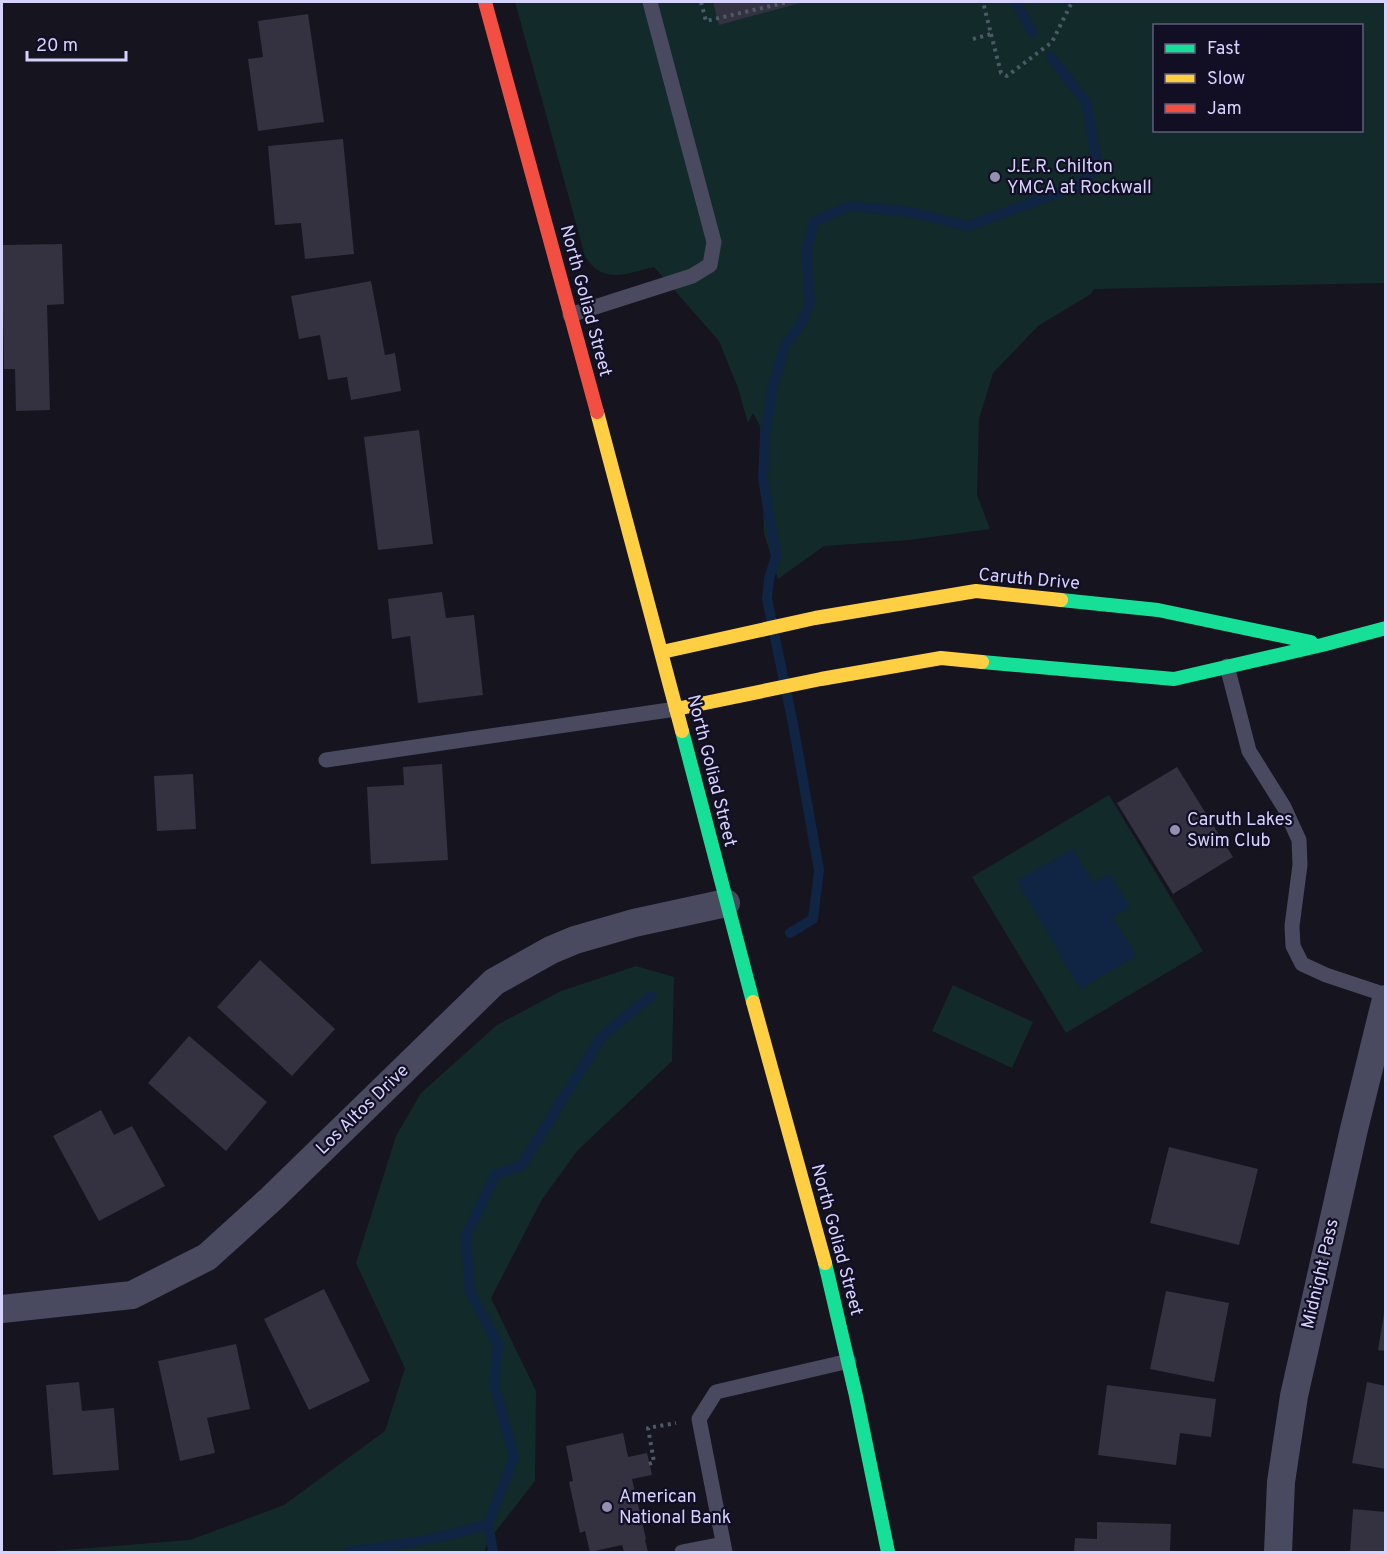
<svg xmlns="http://www.w3.org/2000/svg" width="1387" height="1554" viewBox="0 0 1387 1554" font-family="Overpass,sans-serif">
  <rect width="100%" height="100%" fill="#16141f"/>
  <g fill="#132a2a" fill-rule="evenodd">
    <path d="M515 2H1385V283L1094 289 1091 294 1038 326 993 373 979 419 977 495 990 529 909 540 824 546 778 579 764 533 760 426 753 413 748 423 738 388 719 341 654 267C627 273 603 286 585 256ZM1154 26H1362V130H1154Z"/>
    <polygon points="1109,795 1203,951 1066,1033 972,877"/>
    <polygon points="636,966 674,977 672,1061 577,1151 541,1201 491,1298 536,1391 535,1481 488,1541 484,1552 40,1552 190,1540 284,1505 385,1431 405,1368 356,1263 396,1136 421,1093 497,1025 561,991"/>
    <polygon points="953,985 1033,1022 1012,1068 932,1031"/>
  </g>
  <polygon fill="#102444" points="1073,849 1093,883 1110,874 1130,907 1113,917 1136,956 1080,989 1017,881"/>
  <g fill="none" stroke-linecap="round" stroke-linejoin="round">
    <g stroke="#102444" stroke-width="10">
      <polyline points="1016,2 1032,32"/>
      <polyline points="790,933 813,919 819,870 793,724 767,599 769,579 776,556 763,478 765,436 772,390 784,347 801,324 810,303 806,251 814,222 849,206 910,212 968,226 1077,186 1098,167 1086,102 1051,57"/>
      <polyline points="488,1524 493,1552"/>
      <path d="M349 1552C396 1545 443 1539 488 1524L514 1457 494 1385 498 1344 470 1292 466 1236 495 1175 521 1166 602 1036 651 996"/>
    </g>
  </g>
  <g fill="#343141">
    <polygon points="713,2 804,2 719,25"/>
    <polygon points="308,14 324,122 258,131 248,59 263,57 258,21"/>
    <polygon points="343,139 354,254 305,259 301,223 275,225 268,146"/>
    <polygon points="62,244 64,304 47,305 50,410 16,411 15,369 4,369 2,245"/>
    <polygon points="371,281 385,355 395,353 401,391 351,400 347,377 328,380 320,335 299,339 291,296"/>
    <polygon points="419,430 433,544 378,550 364,437"/>
    <polygon points="442,592 446,618 474,615 483,695 418,703 410,636 392,639 388,599"/>
    <polygon points="442,764 448,860 371,864 367,787 404,785 403,767"/>
    <polygon points="1177,767 1233,857 1173,894 1117,803"/>
    <polygon points="193,774 196,829 157,831 154,776"/>
    <polygon points="260,960 335,1029 292,1076 217,1007"/>
    <polygon points="189,1036 267,1102 226,1151 148,1083"/>
    <polygon points="101,1110 114,1135 132,1126 165,1186 99,1221 53,1136"/>
    <polygon points="1169,1147 1258,1169 1239,1245 1150,1223"/>
    <polygon points="324,1289 370,1381 309,1410 264,1319"/>
    <polygon points="1166,1291 1229,1303 1214,1382 1150,1369"/>
    <polygon points="1384,1314 1386,1314 1386,1351 1378,1350"/>
    <polygon points="236,1344 250,1409 207,1418 215,1453 180,1461 158,1361"/>
    <polygon points="79,1382 82,1411 114,1408 119,1470 53,1475 46,1385"/>
    <polygon points="1367,1382 1386,1386 1386,1469 1352,1463"/>
    <polygon points="1107,1385 1216,1399 1211,1437 1180,1433 1176,1465 1098,1455"/>
    <polygon points="623,1433 628,1457 647,1453 652,1475 632,1479 646,1539 645,1540 648,1552 624,1552 622,1545 590,1552 585,1531 580,1533 569,1482 573,1481 566,1446"/>
    <polygon points="1353,1509 1386,1512 1386,1552 1350,1552"/>
    <polygon points="1097,1522 1171,1524 1170,1552 1074,1552 1075,1538 1097,1539"/>
  </g>
  <g fill="none" stroke-linecap="round" stroke-linejoin="round">
    <g stroke="#4b5a67" stroke-width="4" stroke-dasharray="3 4.5" stroke-linecap="butt">
      <polyline points="701,2 706,21 788,2"/>
      <polyline points="991,34 1001,73 1007,76 1052,42 1072,2"/>
      <polyline points="973,39 991,34 983,2"/>
      <polyline points="649,1464 654,1462 648,1428 676,1423"/>
    </g>
    <g stroke="#494960" stroke-width="15">
      <polyline points="570,315 692,276 710,265 714,242 650,2"/>
      <polyline points="1227,666 1249,751 1284,807 1299,840 1300,865 1292,926 1293,946 1302,964 1326,975 1386,995"/>
      <polyline points="326,760 676,709"/>
      <polyline points="682,1552 723,1544"/>
      <polyline points="725,1552 699,1419 716,1392 849,1361"/>
    </g>
    <g stroke="#494960" stroke-width="28">
      <polyline points="2,1309 132,1295 207,1257 271,1199 494,982 551,950 575,940 634,923 726,903"/>
      <polyline points="1278,1552 1281,1482 1294,1396 1354,1129 1386,999"/>
    </g>
    <g stroke="#16e098" stroke-width="14">
      <polyline points="1061,600 1158,610 1311,642"/>
      <polyline points="982,662 1174,679 1322,645 1386,628"/>
      <polyline points="682,731 753,1002"/>
      <polyline points="825,1263 856,1396 888,1552"/>
    </g>
    <g stroke="#ffcf43" stroke-width="14">
      <polyline points="597,412 682,731"/>
      <polyline points="662,652 815,618 976,591 1061,600"/>
      <polyline points="676,709 821,679 941,658 982,662"/>
      <polyline points="753,1002 825,1263"/>
    </g>
    <polyline stroke="#f24e42" stroke-width="14" points="485,2 597,412"/>
  </g>
  <g fill="#9390b0" stroke="#120f24" stroke-width="2">
    <circle cx="995" cy="177" r="6"/>
    <circle cx="1175" cy="830" r="6"/>
    <circle cx="607" cy="1507" r="6"/>
  </g>
  <g text-anchor="middle" dominant-baseline="central" stroke-width="4.5" stroke-linejoin="round" paint-order="stroke">
    <g font-size="18" fill="#d6d2fe" stroke="#120f24" text-anchor="start">
      <text x="1007" y="167">J.E.R. Chilton<tspan x="1007" dy="21">YMCA at Rockwall</tspan></text>
      <text x="1187" y="820">Caruth Lakes<tspan x="1187" dy="21">Swim Club</tspan></text>
      <text x="619" y="1497">American<tspan x="619" dy="21">National Bank</tspan></text>
    </g>
    <g font-size="18" fill="#d6d2fe" stroke="#120f24">
      <text transform="translate(585 301) rotate(75)">North Goliad Street</text>
      <text transform="translate(1029 580) rotate(5)">Caruth Drive</text>
      <text transform="translate(711 771) rotate(76)">North Goliad Street</text>
      <text transform="translate(363 1110) rotate(-44)">Los Altos Drive</text>
      <text transform="translate(836 1240) rotate(75)">North Goliad Street</text>
      <text transform="translate(1321 1274) rotate(-77)">Midnight Pass</text>
    </g>
  </g>
  <rect width="1387" height="1554" fill="none" stroke="#d6d2fe" stroke-width="6"/>
  <rect x="1153" y="24" width="210" height="108" fill="#120f24" stroke="#605d7b" stroke-width="1.5"/>
  <rect x="1165" y="44" width="30" height="9" fill="#16e098" stroke="#605d7b" stroke-width="1.5"/>
  <text x="1207" y="54" font-size="18" fill="#d6d2fe">Fast</text>
  <rect x="1165" y="74" width="30" height="9" fill="#ffcf43" stroke="#605d7b" stroke-width="1.5"/>
  <text x="1207" y="84" font-size="18" fill="#d6d2fe">Slow</text>
  <rect x="1165" y="104" width="30" height="9" fill="#f24e42" stroke="#605d7b" stroke-width="1.5"/>
  <text x="1207" y="114" font-size="18" fill="#d6d2fe">Jam</text>
  <path d="M27 51v9h99v-9" fill="none" stroke="#d6d2fe" stroke-width="3"/>
  <text x="36" y="51" font-size="18" fill="#d6d2fe" stroke="#120f24" stroke-width="4.5" paint-order="stroke">20 m</text>
</svg>
